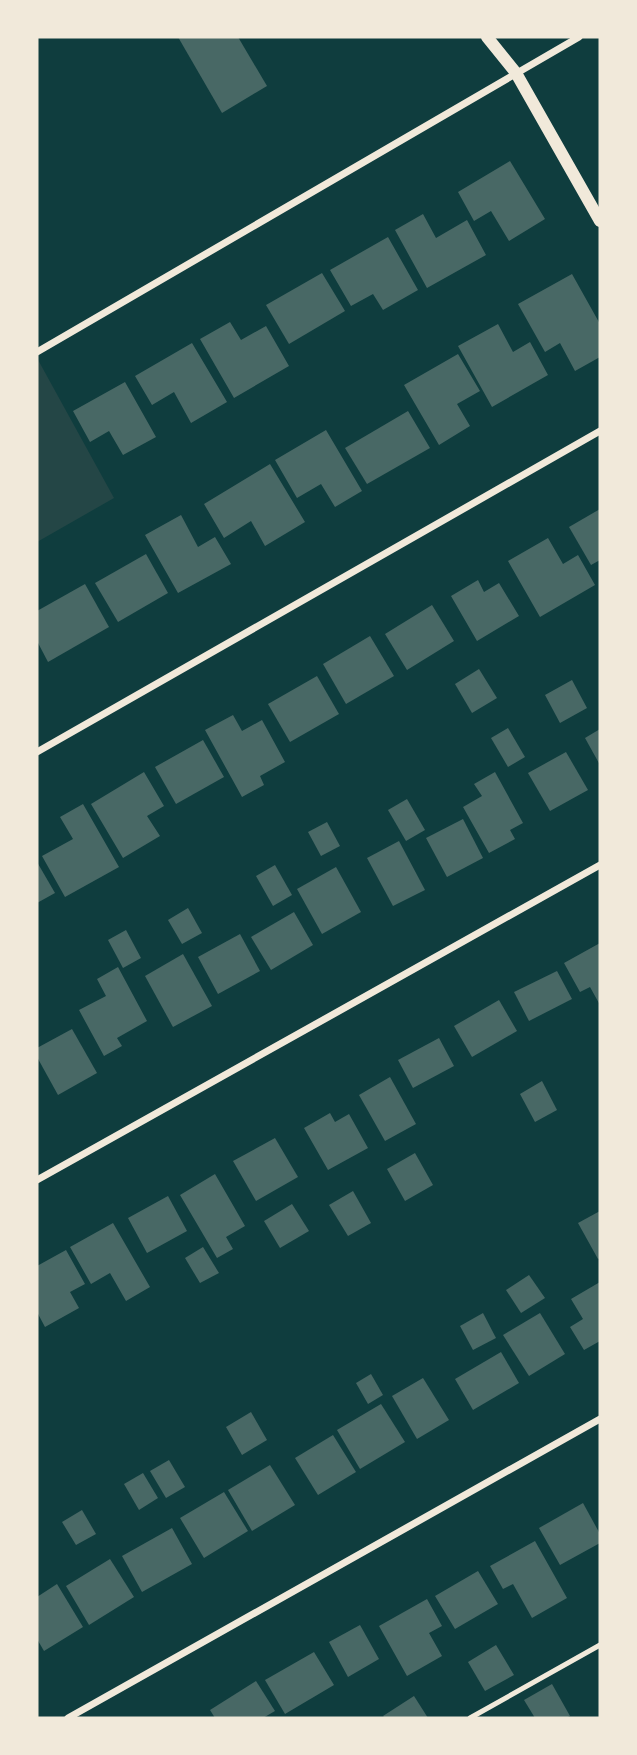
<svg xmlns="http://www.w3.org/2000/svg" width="637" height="1755" viewBox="0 0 637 1755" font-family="Mulish,sans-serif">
  <rect width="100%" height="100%" fill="#0f3d3e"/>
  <polygon fill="#244646" points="37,358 114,498 37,542"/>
  <g fill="#486865">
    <polygon points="178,37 238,37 267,86 222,113"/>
    <polygon points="510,161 545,219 509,241 491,211 474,221 458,192"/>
    <polygon points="423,214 436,238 467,220 486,255 427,288 395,230"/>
    <polygon points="388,237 418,290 383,310 373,294 351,306 330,270"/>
    <polygon points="322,273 345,311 289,344 266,305"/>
    <polygon points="572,274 600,324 600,357 575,371 560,343 545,352 518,304"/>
    <polygon points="230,322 241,340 266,326 289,366 234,398 200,339"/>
    <polygon points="498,324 513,352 530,342 548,375 492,407 458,346"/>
    <polygon points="192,343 227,402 191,423 174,392 152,405 135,376"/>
    <polygon points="458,354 480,391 457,404 470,426 439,445 404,385"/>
    <polygon points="125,382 156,437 123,455 109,431 90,442 73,411"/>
    <polygon points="408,411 430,448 367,484 345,448"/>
    <polygon points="326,430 362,491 335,507 321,484 297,498 275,460"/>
    <polygon points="270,464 305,522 265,546 251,521 224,538 204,504"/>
    <polygon points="600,509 600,560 591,565 569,527"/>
    <polygon points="181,515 198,547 215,537 231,564 178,593 145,535"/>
    <polygon points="548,538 563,564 578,555 595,585 540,617 508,561"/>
    <polygon points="146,554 168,593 118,622 95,583"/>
    <polygon points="478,580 484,592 499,583 519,616 477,641 451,596"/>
    <polygon points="85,584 109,627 48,662 37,641 37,611"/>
    <polygon points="432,605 454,641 407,670 385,634"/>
    <polygon points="370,636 394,676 346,704 323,664"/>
    <polygon points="479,669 497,698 472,713 455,684"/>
    <polygon points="317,676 339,714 290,742 268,704"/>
    <polygon points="572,680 587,708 560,723 545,695"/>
    <polygon points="233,715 242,731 262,720 285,762 260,776 264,785 242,797 205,730"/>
    <polygon points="508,728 525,757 508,767 491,738"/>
    <polygon points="600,729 600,765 585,738"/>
    <polygon points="203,740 224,777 176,804 155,767"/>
    <polygon points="566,752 588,790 550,811 528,773"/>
    <polygon points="144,772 164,806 147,816 160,836 123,858 91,804"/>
    <polygon points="495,772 523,823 510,830 515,839 489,853 463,807 482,796 474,784"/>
    <polygon points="407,799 425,830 406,841 388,810"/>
    <polygon points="83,804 119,867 65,897 42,856 73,839 60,817"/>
    <polygon points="463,819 483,858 447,877 426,838"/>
    <polygon points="327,822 340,846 321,856 308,832"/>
    <polygon points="399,841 425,890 393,906 367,858"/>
    <polygon points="37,862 55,893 37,903"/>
    <polygon points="275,865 292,895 273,906 256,876"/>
    <polygon points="336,867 361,912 322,934 297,889"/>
    <polygon points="188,908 202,933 182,944 168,920"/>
    <polygon points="294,912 313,945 271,970 251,937"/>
    <polygon points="126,930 141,958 123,968 108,940"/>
    <polygon points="240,934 260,971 218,994 198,957"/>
    <polygon points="600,943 600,1005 590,987 580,992 564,963"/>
    <polygon points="183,954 212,1006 173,1027 145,976"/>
    <polygon points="118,967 147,1021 117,1038 122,1046 104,1056 79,1010 106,996 97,979"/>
    <polygon points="557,971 572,999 529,1021 514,992"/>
    <polygon points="499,1000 517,1031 472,1057 454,1026"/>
    <polygon points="72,1029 97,1073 58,1095 37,1057 37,1048"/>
    <polygon points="439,1038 454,1066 413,1088 398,1060"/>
    <polygon points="390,1077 416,1124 385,1141 359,1095"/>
    <polygon points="542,1081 557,1110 535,1122 520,1094"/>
    <polygon points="330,1113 335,1122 349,1114 368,1148 328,1170 304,1128"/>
    <polygon points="275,1138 298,1177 256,1201 233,1161"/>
    <polygon points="415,1153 433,1185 405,1201 387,1169"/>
    <polygon points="215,1174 245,1226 226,1237 233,1249 217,1258 180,1195"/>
    <polygon points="353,1191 371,1223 348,1236 329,1205"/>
    <polygon points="168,1196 187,1231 147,1253 128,1218"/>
    <polygon points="292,1204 309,1231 280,1248 264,1221"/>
    <polygon points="600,1211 600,1258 598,1259 578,1223"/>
    <polygon points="113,1223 150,1287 126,1301 110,1273 91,1284 70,1247"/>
    <polygon points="203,1247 219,1273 200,1283 185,1258"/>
    <polygon points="66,1250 85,1284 70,1292 79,1308 45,1327 37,1312 37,1266"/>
    <polygon points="529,1275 545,1298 521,1313 506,1290"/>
    <polygon points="600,1282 600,1341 584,1350 570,1327 583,1319 571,1299"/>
    <polygon points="483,1313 496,1338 473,1350 460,1326"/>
    <polygon points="540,1313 565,1354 529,1376 503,1335"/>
    <polygon points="501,1352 519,1383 473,1410 455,1379"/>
    <polygon points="371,1374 383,1395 368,1404 356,1383"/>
    <polygon points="423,1378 449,1420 417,1439 392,1396"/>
    <polygon points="381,1404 405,1442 360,1469 337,1430"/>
    <polygon points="251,1412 267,1440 242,1455 226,1427"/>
    <polygon points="333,1435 356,1472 318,1495 295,1458"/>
    <polygon points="169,1460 185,1487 166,1498 150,1471"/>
    <polygon points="270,1465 295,1505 252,1531 228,1490"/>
    <polygon points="143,1473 158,1498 139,1510 124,1484"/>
    <polygon points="224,1492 248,1531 204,1558 180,1518"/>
    <polygon points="583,1503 600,1534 600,1543 560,1565 539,1528"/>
    <polygon points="82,1510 96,1534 76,1545 62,1522"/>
    <polygon points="172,1528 192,1564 142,1592 122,1556"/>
    <polygon points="535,1541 567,1598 532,1618 513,1584 503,1589 490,1566"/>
    <polygon points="110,1559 134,1597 89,1625 66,1586"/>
    <polygon points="478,1571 498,1604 455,1629 435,1596"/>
    <polygon points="57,1584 83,1627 44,1651 37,1639 37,1597"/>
    <polygon points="427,1599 442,1626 429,1633 442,1656 407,1676 379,1626"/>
    <polygon points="360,1625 379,1659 348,1677 329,1642"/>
    <polygon points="496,1645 514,1675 485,1691 468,1662"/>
    <polygon points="314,1652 334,1685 285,1714 265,1680"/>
    <polygon points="256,1681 275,1711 263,1718 215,1718 210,1710"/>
    <polygon points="552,1684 570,1716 566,1718 535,1718 524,1700"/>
    <polygon points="414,1696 428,1718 385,1718 383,1716"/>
  </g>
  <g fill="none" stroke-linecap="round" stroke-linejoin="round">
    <polyline stroke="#f1e9da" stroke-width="5" points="470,1718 600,1645"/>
    <g stroke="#f1e9da" stroke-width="7">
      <polyline points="37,352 579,37"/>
      <polyline points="37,752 600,431"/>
      <polyline points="37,1180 600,865"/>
      <polyline points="68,1718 600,1419"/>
    </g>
    <polyline stroke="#f1e9da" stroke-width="12" points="487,37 516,73 600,221"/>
  </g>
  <rect width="637" height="1755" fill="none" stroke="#f1e9da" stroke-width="77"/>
</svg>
